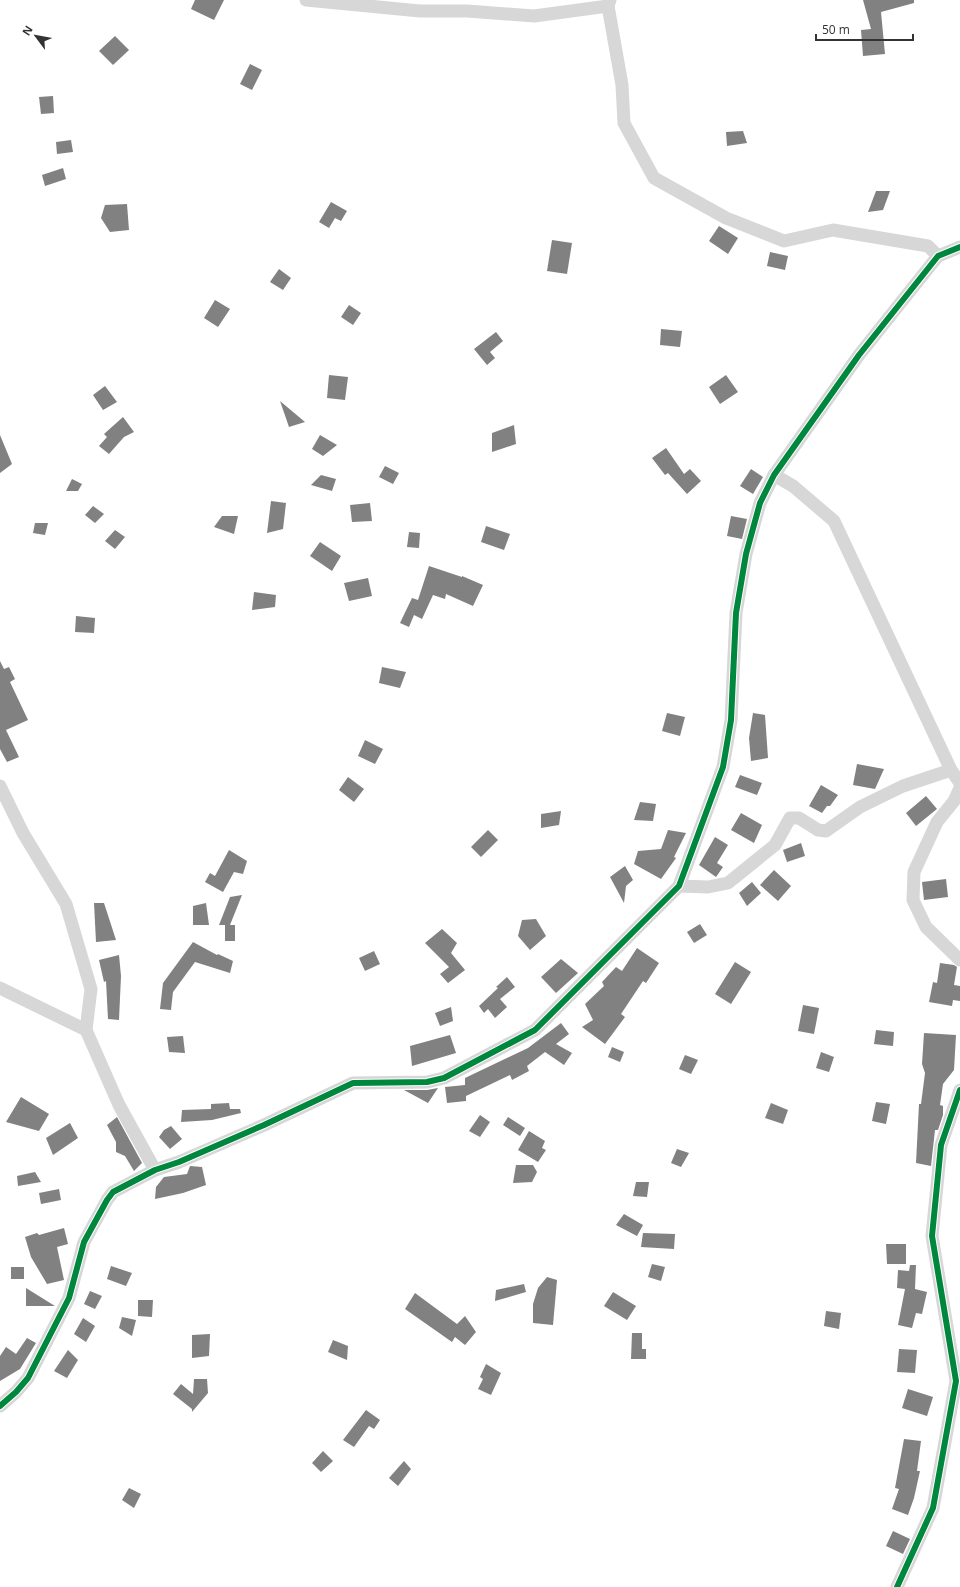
<svg xmlns="http://www.w3.org/2000/svg" width="960" height="1587" viewBox="0 0 960 1587" font-family="'Open Sans',sans-serif">
  <rect width="100%" height="100%" fill="#fff"/>
  <g fill="#818181">
    <polygon points="195,0 224,0 214,20 191,9"/>
    <polygon points="863,0 914,0 914,3 881,12 885,54 863,56 861,30 871,29"/>
    <polygon points="115,36 129,50 113,65 99,51"/>
    <polygon points="250,64 262,70 252,90 240,84"/>
    <polygon points="53,96 54,113 41,114 39,97"/>
    <polygon points="743,131 747,143 727,146 726,132"/>
    <polygon points="71,140 73,152 57,154 56,142"/>
    <polygon points="63,168 66,179 45,186 42,175"/>
    <polygon points="876,191 890,191 883,210 868,212"/>
    <polygon points="331,202 347,211 341,221 335,218 329,228 319,222"/>
    <polygon points="127,204 129,230 110,232 101,218 105,205"/>
    <polygon points="719,226 738,238 728,254 709,241"/>
    <polygon points="552,240 572,243 567,274 547,271"/>
    <polygon points="770,252 788,256 785,270 767,266"/>
    <polygon points="279,269 291,278 283,290 270,282"/>
    <polygon points="215,300 230,309 218,327 204,318"/>
    <polygon points="349,305 361,313 353,325 341,317"/>
    <polygon points="661,329 682,331 680,347 660,345"/>
    <polygon points="496,332 503,341 490,352 495,358 487,365 474,349"/>
    <polygon points="329,375 348,377 345,400 327,398"/>
    <polygon points="726,375 738,392 720,404 709,387"/>
    <polygon points="105,386 117,402 103,410 93,395"/>
    <polygon points="280,401 305,422 289,427"/>
    <polygon points="123,417 134,432 124,437 109,454 99,446 107,437 104,434"/>
    <polygon points="514,425 516,444 492,452 492,433"/>
    <polygon points="0,435 12,464 0,473"/>
    <polygon points="320,435 337,445 323,456 312,449"/>
    <polygon points="666,448 684,474 690,469 701,481 687,494 668,473 665,475 652,458"/>
    <polygon points="385,466 399,473 393,484 379,477"/>
    <polygon points="751,469 763,477 753,494 740,486"/>
    <polygon points="321,475 336,479 332,491 311,485"/>
    <polygon points="72,479 82,484 78,491 66,491"/>
    <polygon points="271,501 286,503 283,529 267,533"/>
    <polygon points="370,503 372,521 352,522 350,505"/>
    <polygon points="93,506 104,514 95,523 85,515"/>
    <polygon points="222,516 238,516 234,534 214,527"/>
    <polygon points="731,516 747,519 742,539 727,536"/>
    <polygon points="35,523 48,523 45,535 33,533"/>
    <polygon points="486,526 510,534 504,550 481,542"/>
    <polygon points="115,530 125,537 115,549 105,541"/>
    <polygon points="409,532 420,533 419,548 407,547"/>
    <polygon points="320,542 341,556 332,571 310,556"/>
    <polygon points="429,566 462,577 462,576 483,585 473,606 446,594 445,599 433,595 422,619 414,615 409,627 400,623 412,598 418,600"/>
    <polygon points="368,578 372,596 349,601 344,583"/>
    <polygon points="254,592 276,595 275,607 252,610"/>
    <polygon points="76,616 95,618 94,633 75,632"/>
    <polygon points="0,661 4,669 9,667 15,679 10,682 28,720 6,730 19,757 7,762 0,749"/>
    <polygon points="382,667 406,672 400,688 379,683"/>
    <polygon points="667,713 685,717 680,736 662,731"/>
    <polygon points="753,713 765,715 768,758 751,761 749,738"/>
    <polygon points="365,740 383,749 375,764 358,756"/>
    <polygon points="857,764 884,769 875,789 853,785"/>
    <polygon points="740,775 762,783 757,795 735,787"/>
    <polygon points="348,777 364,789 354,802 339,790"/>
    <polygon points="821,785 838,795 830,806 827,806 822,813 809,806"/>
    <polygon points="926,796 937,809 916,826 906,813"/>
    <polygon points="640,802 656,804 653,821 634,820"/>
    <polygon points="561,811 559,825 541,828 541,814"/>
    <polygon points="741,813 762,825 754,843 731,830"/>
    <polygon points="488,830 498,840 481,857 471,847"/>
    <polygon points="668,830 686,833 674,857 676,858 661,879 634,864 638,851 661,849"/>
    <polygon points="715,837 728,845 717,863 723,867 716,877 699,865"/>
    <polygon points="801,843 805,856 787,862 783,850"/>
    <polygon points="229,850 247,861 243,874 234,872 223,892 205,882 210,873 215,876"/>
    <polygon points="625,866 633,880 626,886 624,903 610,877"/>
    <polygon points="774,870 791,886 778,901 760,885"/>
    <polygon points="946,879 948,897 924,900 922,882"/>
    <polygon points="752,882 761,893 747,906 739,893"/>
    <polygon points="242,895 230,925 219,925 230,897"/>
    <polygon points="94,903 104,903 116,940 96,942"/>
    <polygon points="206,903 209,925 193,925 193,906"/>
    <polygon points="536,919 546,936 530,950 518,936 522,920"/>
    <polygon points="700,924 707,935 694,943 687,932"/>
    <rect x="225" y="925" width="10" height="16"/>
    <polygon points="442,929 457,943 451,953 465,970 448,983 440,974 449,967 425,943"/>
    <polygon points="193,942 217,955 218,954 233,961 230,973 195,962 173,992 171,1010 160,1009 163,983"/>
    <polygon points="637,948 659,963 646,983 643,981 621,1014 625,1017 605,1044 582,1027 593,1020 585,1004 604,986 602,982 616,967 622,971"/>
    <polygon points="374,951 380,964 365,971 359,958"/>
    <polygon points="119,955 121,976 119,1020 108,1019 106,981 104,982 99,960"/>
    <polygon points="561,959 578,973 556,993 541,977"/>
    <polygon points="735,962 751,972 731,1004 715,994"/>
    <polygon points="940,963 954,965 957,967 954,985 960,986 960,1001 953,1000 952,1006 929,1002 933,982 937,983"/>
    <polygon points="507,977 515,987 500,999 507,1007 495,1018 488,1009 484,1013 479,1006 498,988 496,987"/>
    <polygon points="803,1005 819,1008 814,1034 798,1031"/>
    <polygon points="451,1007 453,1021 440,1026 435,1013"/>
    <polygon points="561,1023 569,1034 556,1044 572,1053 564,1065 545,1052 527,1066 529,1071 512,1080 510,1075 466,1096 466,1101 447,1103 445,1087 465,1085 465,1078 528,1048"/>
    <polygon points="876,1030 894,1032 893,1046 874,1044"/>
    <polygon points="924,1033 956,1035 954,1070 943,1084 940,1105 943,1106 943,1115 938,1130 935,1130 931,1166 916,1163 919,1104 921,1104 925,1073 922,1064"/>
    <polygon points="450,1035 456,1053 412,1066 410,1046"/>
    <polygon points="183,1036 185,1053 169,1052 167,1037"/>
    <polygon points="612,1047 624,1052 620,1062 608,1057"/>
    <polygon points="821,1052 834,1057 829,1072 816,1068"/>
    <polygon points="685,1055 698,1060 691,1074 679,1069"/>
    <polygon points="438,1088 428,1103 404,1090 427,1090"/>
    <polygon points="21,1097 49,1114 39,1131 6,1122"/>
    <polygon points="876,1102 890,1104 886,1124 872,1121"/>
    <polygon points="229,1103 230,1109 240,1109 241,1113 212,1120 181,1122 182,1110 211,1109 211,1104"/>
    <polygon points="771,1103 788,1110 783,1124 765,1118"/>
    <polygon points="480,1115 490,1122 480,1137 469,1131"/>
    <polygon points="117,1117 142,1163 134,1171 125,1156 116,1152 116,1142 107,1125"/>
    <polygon points="508,1117 525,1128 520,1136 503,1125"/>
    <polygon points="70,1123 78,1138 53,1155 46,1138"/>
    <polygon points="171,1126 182,1139 170,1149 159,1137 164,1130"/>
    <polygon points="529,1131 545,1141 542,1148 546,1150 538,1162 518,1150"/>
    <polygon points="677,1149 689,1153 681,1167 671,1163"/>
    <polygon points="516,1165 533,1165 537,1172 532,1182 513,1183"/>
    <polygon points="190,1166 202,1167 206,1185 183,1193 155,1199 156,1187 164,1177 187,1174"/>
    <polygon points="35,1172 41,1182 18,1186 17,1176"/>
    <polygon points="636,1182 649,1182 647,1197 633,1196"/>
    <polygon points="59,1189 61,1200 41,1204 39,1193"/>
    <polygon points="624,1214 643,1225 637,1236 616,1225"/>
    <polygon points="64,1228 68,1244 57,1247 64,1280 47,1284 31,1257 25,1237 37,1233 39,1235"/>
    <polygon points="643,1233 675,1234 674,1249 641,1247"/>
    <polygon points="886,1244 906,1244 906,1264 887,1264"/>
    <polygon points="652,1264 665,1267 661,1281 648,1277"/>
    <polygon points="910,1265 916,1265 915,1289 927,1292 922,1314 916,1313 912,1328 898,1325 905,1289 897,1288 898,1270 909,1271"/>
    <polygon points="111,1266 132,1273 126,1286 107,1279"/>
    <rect x="11" y="1267" width="13" height="12"/>
    <polygon points="547,1277 557,1280 553,1325 533,1323 533,1304 538,1288"/>
    <polygon points="524,1284 526,1292 495,1301 496,1290"/>
    <polygon points="26,1288 55,1306 26,1306"/>
    <polygon points="90,1291 102,1296 95,1309 84,1304"/>
    <polygon points="613,1292 636,1306 627,1320 604,1306"/>
    <polygon points="415,1293 457,1324 465,1316 476,1332 465,1345 455,1337 452,1342 405,1309"/>
    <polygon points="138,1300 153,1300 152,1317 138,1316"/>
    <polygon points="826,1311 841,1313 839,1329 824,1326"/>
    <polygon points="122,1317 136,1320 132,1336 119,1328"/>
    <polygon points="83,1318 95,1326 86,1342 74,1334"/>
    <polygon points="632,1333 642,1333 642,1349 646,1349 646,1359 631,1359"/>
    <polygon points="210,1334 209,1356 192,1358 192,1335"/>
    <polygon points="27,1338 36,1343 20,1369 0,1381 0,1356 6,1347 16,1354"/>
    <polygon points="333,1340 348,1346 347,1360 328,1352"/>
    <polygon points="899,1349 917,1350 915,1373 897,1372"/>
    <polygon points="68,1350 78,1360 67,1378 54,1371"/>
    <polygon points="486,1364 501,1373 491,1395 478,1389 483,1379 480,1377"/>
    <polygon points="194,1379 207,1379 208,1393 192,1412 192,1409 173,1394 181,1384 193,1394"/>
    <polygon points="908,1389 933,1397 927,1416 902,1408"/>
    <polygon points="366,1410 380,1420 374,1429 369,1426 354,1447 343,1440"/>
    <polygon points="904,1439 921,1441 917,1471 920,1471 914,1498 908,1515 892,1509 899,1489 895,1488"/>
    <polygon points="323,1451 333,1461 321,1472 312,1463"/>
    <polygon points="404,1461 411,1469 398,1486 389,1478"/>
    <polygon points="129,1488 141,1494 134,1508 122,1500"/>
    <polygon points="893,1531 910,1539 903,1554 886,1546"/>
  </g>
  <g fill="none" stroke-linecap="round" stroke-linejoin="round">
    <g stroke="#d7d7d7" stroke-width="13">
      <polyline points="306,0 420,11 467,11 534,16 608,6"/>
      <polyline points="610,0 608,6 622,85 624,123 654,178 726,218 784,241 833,230 928,246 938,256"/>
      <polyline points="774,475 793,486 834,521 951,770 960,783"/>
      <polyline points="0,786 23,833 66,904 91,989 86,1030"/>
      <polyline points="960,788 954,801 937,822 914,872 913,900 926,927 960,960"/>
      <polyline points="679,886 708,887 728,883 775,845 790,818 799,818 818,830 826,831 860,807 903,786 951,770"/>
      <polyline points="0,988 86,1030 119,1105 155,1170"/>
      <polyline points="0,1406 16,1392 28,1378 69,1298 84,1242 107,1200 113,1192 155,1170 179,1162 264,1125 353,1083 427,1082 444,1078 535,1030 679,886 723,767 731,720 736,613 746,554 760,503 774,475 859,355 938,256 960,247"/>
      <polyline points="897,1587 933,1508 956,1381 932,1236 941,1145 960,1090"/>
    </g>
    <defs>
      <g id="cycleway">
        <polyline points="0,1406 16,1392 28,1378 69,1298 84,1242 107,1200 113,1192 155,1170 179,1162 264,1125 353,1083 427,1082 444,1078 535,1030 679,886 723,767 731,720 736,613 746,554 760,503 774,475 859,355 938,256 960,247"/>
        <polyline points="897,1587 933,1508 956,1381 932,1236 941,1145 960,1090"/>
      </g>
    </defs>
    <use href="#cycleway" stroke="#fff" stroke-width="8"/>
    <use href="#cycleway" stroke="#00873e" stroke-width="6"/>
  </g>
  <g transform="translate(36 36) rotate(302)" stroke="#ffffff" stroke-width="3" paint-order="stroke">
  <path d="M0-3L7 15L0 10L-7 15Z" fill="#333333"/>
  <text y="-6" font-size="11" font-weight="bold" text-anchor="middle" fill="#333333">N</text>
  </g>
  <path d="M816 34v6h97v-6" fill="none" stroke="#333333" stroke-width="2"/>
  <text x="822" y="34" font-size="12" fill="#333333" stroke="#ffffff" stroke-width="3" paint-order="stroke">50 m</text>
</svg>
